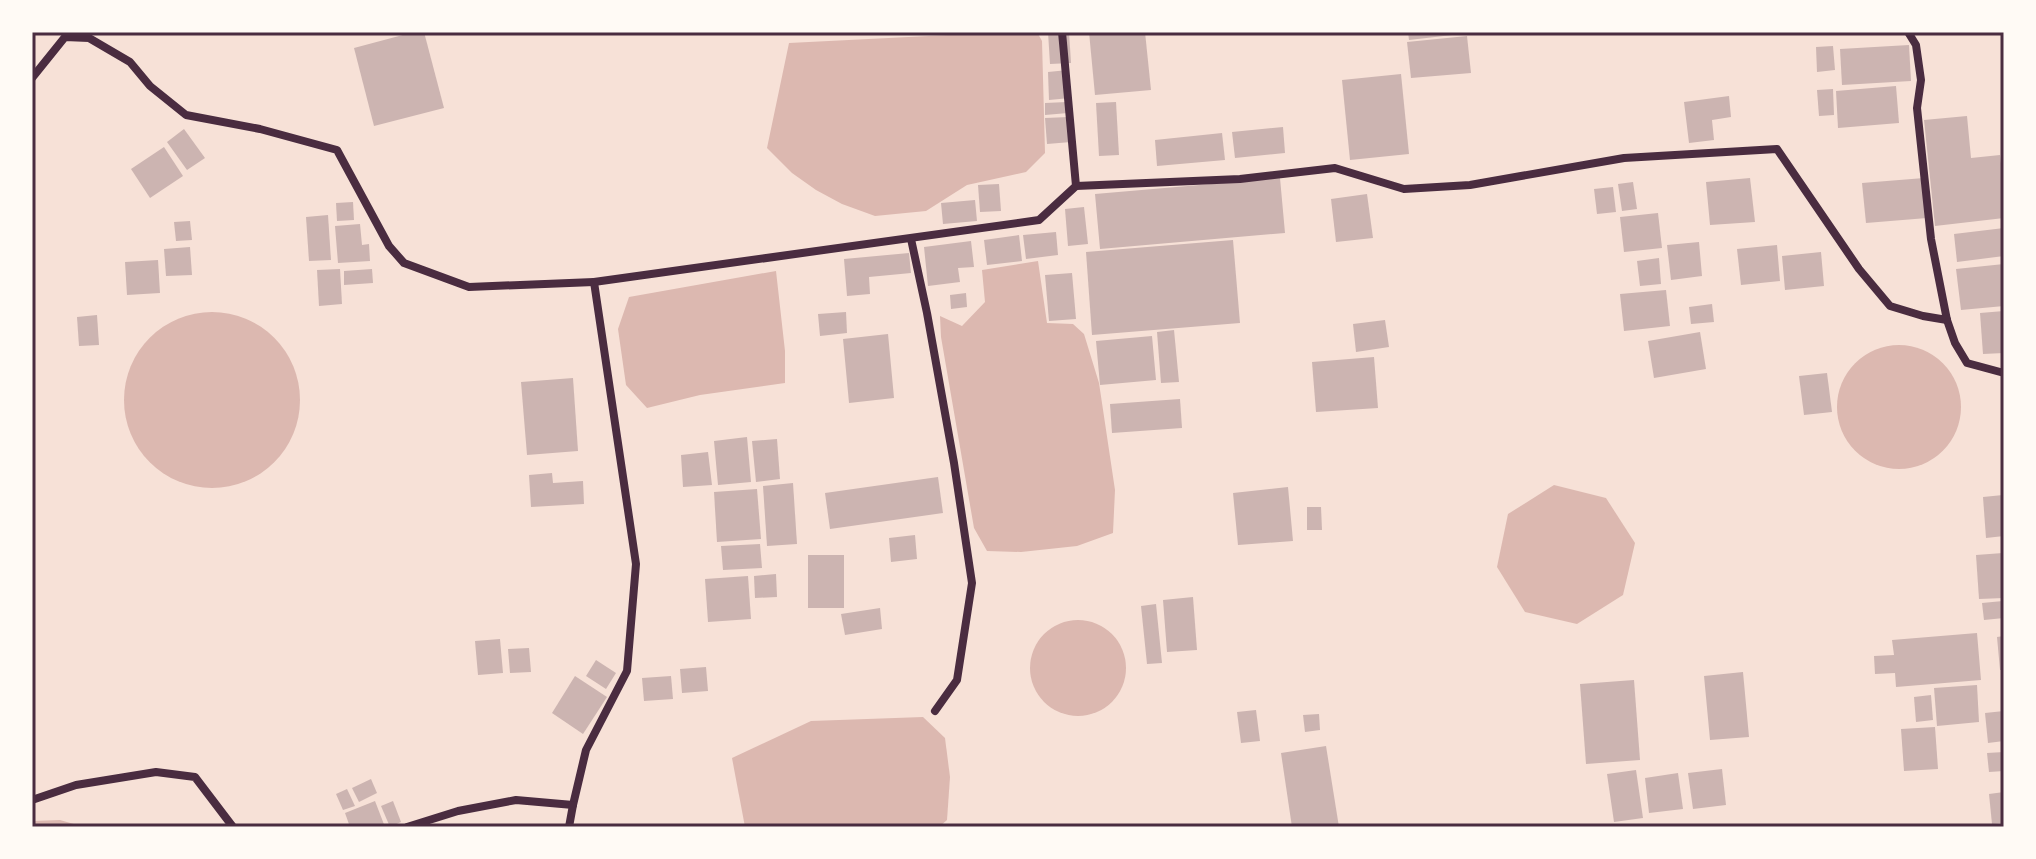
<svg xmlns="http://www.w3.org/2000/svg" width="2036" height="859" viewBox="0 0 2036 859" font-family="Ubuntu,sans-serif">
  <rect width="100%" height="100%" fill="#f7e1d7"/>
  <g fill="#dcb8b0">
    <polygon points="1008,32 1037,32 1042,41 1045,153 1026,172 967,185 926,211 875,216 842,204 816,190 792,173 767,148 789,43"/>
    <polygon points="1038,261 1047,323 1073,324 1084,334 1099,383 1115,490 1113,533 1077,546 1021,552 987,551 974,528 941,337 940,316 962,326 985,302 982,270"/>
    <polygon points="776,271 785,351 785,383 700,395 647,408 626,385 618,329 629,297"/>
    <circle cx="212" cy="400" r="88"/>
    <circle cx="1899" cy="407" r="62"/>
    <polygon points="1554,485 1606,498 1635,543 1623,595 1577,624 1525,612 1497,567 1508,514"/>
    <circle cx="1078" cy="668" r="48"/>
    <polygon points="923,717 945,738 950,777 947,820 939,827 745,827 732,758 811,721"/>
    <polygon points="60,820 84,827 32,827 32,821"/>
  </g>
  <g fill="#ccb4b1">
    <polygon points="414,32 424,32 444,108 374,126 354,48"/>
    <polygon points="1048,32 1069,32 1071,63 1050,64"/>
    <polygon points="1089,32 1145,32 1151,90 1095,95"/>
    <polygon points="1408,32 1461,32 1461,34 1409,40"/>
    <polygon points="1467,36 1471,73 1411,78 1407,42"/>
    <polygon points="1909,45 1911,81 1842,85 1840,49"/>
    <polygon points="1833,46 1835,70 1817,72 1816,47"/>
    <polygon points="1068,70 1070,98 1049,100 1048,72"/>
    <polygon points="1401,74 1409,154 1350,160 1342,80"/>
    <polygon points="1896,86 1899,123 1838,128 1836,91"/>
    <polygon points="1833,89 1834,115 1819,116 1817,90"/>
    <polygon points="1729,96 1731,117 1712,120 1714,140 1689,143 1684,102"/>
    <polygon points="1067,102 1068,113 1045,115 1045,103"/>
    <polygon points="1116,102 1119,155 1099,156 1096,103"/>
    <polygon points="1967,116 1971,158 2000,155 2004,190 2004,218 1935,226 1924,120"/>
    <polygon points="1069,117 1071,142 1047,144 1045,118"/>
    <polygon points="1283,127 1285,153 1235,158 1232,132"/>
    <polygon points="184,129 205,158 187,170 167,142"/>
    <polygon points="1222,133 1225,160 1157,166 1155,140"/>
    <polygon points="164,147 183,176 150,198 131,169"/>
    <polygon points="1280,178 1285,233 1100,249 1095,194"/>
    <polygon points="1750,178 1755,222 1710,225 1706,182"/>
    <polygon points="1924,178 1927,218 1866,223 1862,183"/>
    <polygon points="1633,182 1637,209 1622,211 1618,184"/>
    <polygon points="999,184 1001,211 980,212 978,185"/>
    <polygon points="1613,187 1616,212 1597,214 1594,189"/>
    <polygon points="1367,194 1373,238 1336,242 1331,199"/>
    <polygon points="975,200 977,221 943,224 941,203"/>
    <polygon points="353,202 354,220 337,221 336,203"/>
    <polygon points="1084,207 1088,244 1068,246 1065,209"/>
    <polygon points="1658,213 1662,248 1624,252 1620,217"/>
    <polygon points="328,215 331,260 309,261 306,217"/>
    <polygon points="190,221 192,240 176,241 174,222"/>
    <polygon points="360,224 362,245 369,244 370,261 338,263 335,226"/>
    <polygon points="2004,228 2004,256 1957,262 1954,234"/>
    <polygon points="1056,232 1058,255 1026,259 1023,235"/>
    <polygon points="1019,235 1022,261 987,265 984,240"/>
    <polygon points="1233,240 1240,323 1092,335 1086,252"/>
    <polygon points="971,241 974,267 958,268 960,282 928,286 924,247"/>
    <polygon points="1699,242 1702,276 1671,280 1667,245"/>
    <polygon points="1777,245 1780,281 1741,285 1737,249"/>
    <polygon points="190,247 192,275 166,276 164,249"/>
    <polygon points="1821,252 1824,286 1785,290 1782,256"/>
    <polygon points="909,253 911,273 869,277 870,294 847,296 844,259"/>
    <polygon points="1659,258 1661,284 1640,286 1637,261"/>
    <polygon points="158,260 160,293 127,295 125,262"/>
    <polygon points="2004,264 2004,306 1961,310 1956,269"/>
    <polygon points="340,269 342,304 319,306 317,270"/>
    <polygon points="372,269 373,283 344,285 344,271"/>
    <polygon points="1072,273 1076,319 1049,321 1045,275"/>
    <polygon points="1666,290 1670,326 1624,331 1620,294"/>
    <polygon points="966,293 967,307 951,309 950,295"/>
    <polygon points="1712,304 1714,322 1691,324 1689,307"/>
    <polygon points="2004,311 2004,353 1983,354 1980,313"/>
    <polygon points="846,312 847,333 820,336 818,314"/>
    <polygon points="97,315 99,345 79,346 77,317"/>
    <polygon points="1385,320 1389,347 1356,352 1353,324"/>
    <polygon points="1174,330 1179,382 1161,383 1157,332"/>
    <polygon points="1700,332 1706,369 1654,378 1648,341"/>
    <polygon points="888,334 894,398 849,403 843,339"/>
    <polygon points="1152,336 1156,380 1100,385 1096,341"/>
    <polygon points="1374,357 1378,408 1316,412 1312,362"/>
    <polygon points="1827,373 1832,412 1804,415 1799,376"/>
    <polygon points="573,378 578,451 527,455 521,382"/>
    <polygon points="1180,399 1182,428 1112,433 1110,404"/>
    <polygon points="747,437 751,482 718,485 714,441"/>
    <polygon points="777,439 780,479 756,482 752,441"/>
    <polygon points="708,452 712,485 683,487 681,455"/>
    <polygon points="552,473 553,483 583,481 584,504 531,507 529,475"/>
    <polygon points="938,477 943,513 830,529 825,493"/>
    <polygon points="793,483 797,544 767,546 763,486"/>
    <polygon points="1288,487 1293,541 1238,545 1233,493"/>
    <polygon points="757,489 761,539 717,542 714,492"/>
    <polygon points="2003,495 2004,536 1986,538 1983,497"/>
    <polygon points="1307,507 1321,507 1322,530 1307,530"/>
    <polygon points="915,535 917,559 891,562 889,538"/>
    <polygon points="760,544 762,568 723,570 721,546"/>
    <polygon points="2003,553 2004,598 1979,599 1976,555"/>
    <rect x="808" y="555" width="36" height="53"/>
    <polygon points="776,574 777,597 755,598 754,576"/>
    <polygon points="748,576 751,619 708,622 705,579"/>
    <polygon points="1193,597 1197,650 1167,652 1163,600"/>
    <polygon points="2003,601 2004,618 1984,620 1982,603"/>
    <polygon points="1156,604 1162,663 1147,664 1141,606"/>
    <polygon points="880,608 882,629 845,635 841,614"/>
    <polygon points="1977,633 1981,680 1896,687 1895,673 1875,674 1874,656 1894,655 1892,640"/>
    <polygon points="2004,636 2004,670 2000,670 1997,637"/>
    <polygon points="500,639 503,673 478,675 475,641"/>
    <polygon points="529,648 531,672 510,673 508,649"/>
    <polygon points="596,660 616,673 606,689 586,676"/>
    <polygon points="706,667 708,691 682,693 680,669"/>
    <polygon points="1743,672 1749,737 1710,740 1704,676"/>
    <polygon points="575,676 607,697 583,734 552,713"/>
    <polygon points="671,676 673,699 644,701 642,678"/>
    <polygon points="1634,680 1640,760 1586,764 1580,684"/>
    <polygon points="1977,685 1979,722 1937,726 1934,688"/>
    <polygon points="1931,695 1933,720 1916,722 1914,697"/>
    <polygon points="1256,710 1260,741 1241,743 1237,712"/>
    <polygon points="2004,711 2004,741 1988,743 1985,713"/>
    <polygon points="1319,714 1320,730 1305,732 1303,715"/>
    <polygon points="1935,727 1938,769 1904,771 1901,729"/>
    <polygon points="1326,746 1339,827 1292,827 1281,753"/>
    <polygon points="2004,752 2004,771 1989,772 1987,753"/>
    <polygon points="1722,769 1726,805 1693,809 1688,773"/>
    <polygon points="1636,770 1643,818 1614,822 1607,774"/>
    <polygon points="1678,773 1683,809 1649,813 1645,778"/>
    <polygon points="371,779 377,793 359,802 352,788"/>
    <polygon points="347,789 355,806 343,810 336,794"/>
    <polygon points="2004,792 2004,823 1992,824 1989,794"/>
    <polygon points="375,801 385,827 350,827 345,813"/>
    <polygon points="393,801 401,822 390,827 381,806"/>
  </g>
  <g fill="none" stroke-linecap="round" stroke-linejoin="round">
    <g stroke="#4a2c40" stroke-width="8">
      <polyline points="1908,32 1916,45 1921,80 1917,108 1931,239 1947,320 1955,343 1967,363 2004,373"/>
      <polyline points="32,78 65,37 89,38 130,62 150,86 186,115 260,129 337,150 389,246 404,263 469,287 594,282"/>
      <polyline points="1076,186 1240,179 1335,168 1404,189 1470,185 1624,158 1777,149 1859,269 1890,306 1923,316 1947,320"/>
      <polyline points="911,239 927,313 954,463 972,583 957,680 935,711"/>
      <polyline points="32,800 76,785 156,772 195,777 233,827"/>
      <polyline points="407,827 458,811 516,800 573,805 586,750 627,671 636,564 594,282 1039,220 1076,186 1062,32"/>
      <polyline points="569,827 573,805"/>
    </g>
  </g>
  <rect width="2036" height="859" fill="none" stroke="#fffaf5" stroke-width="68"/>
  <rect x="34" y="34" width="1968" height="791" fill="none" stroke="#4a2c40" stroke-width="3"/>
</svg>
